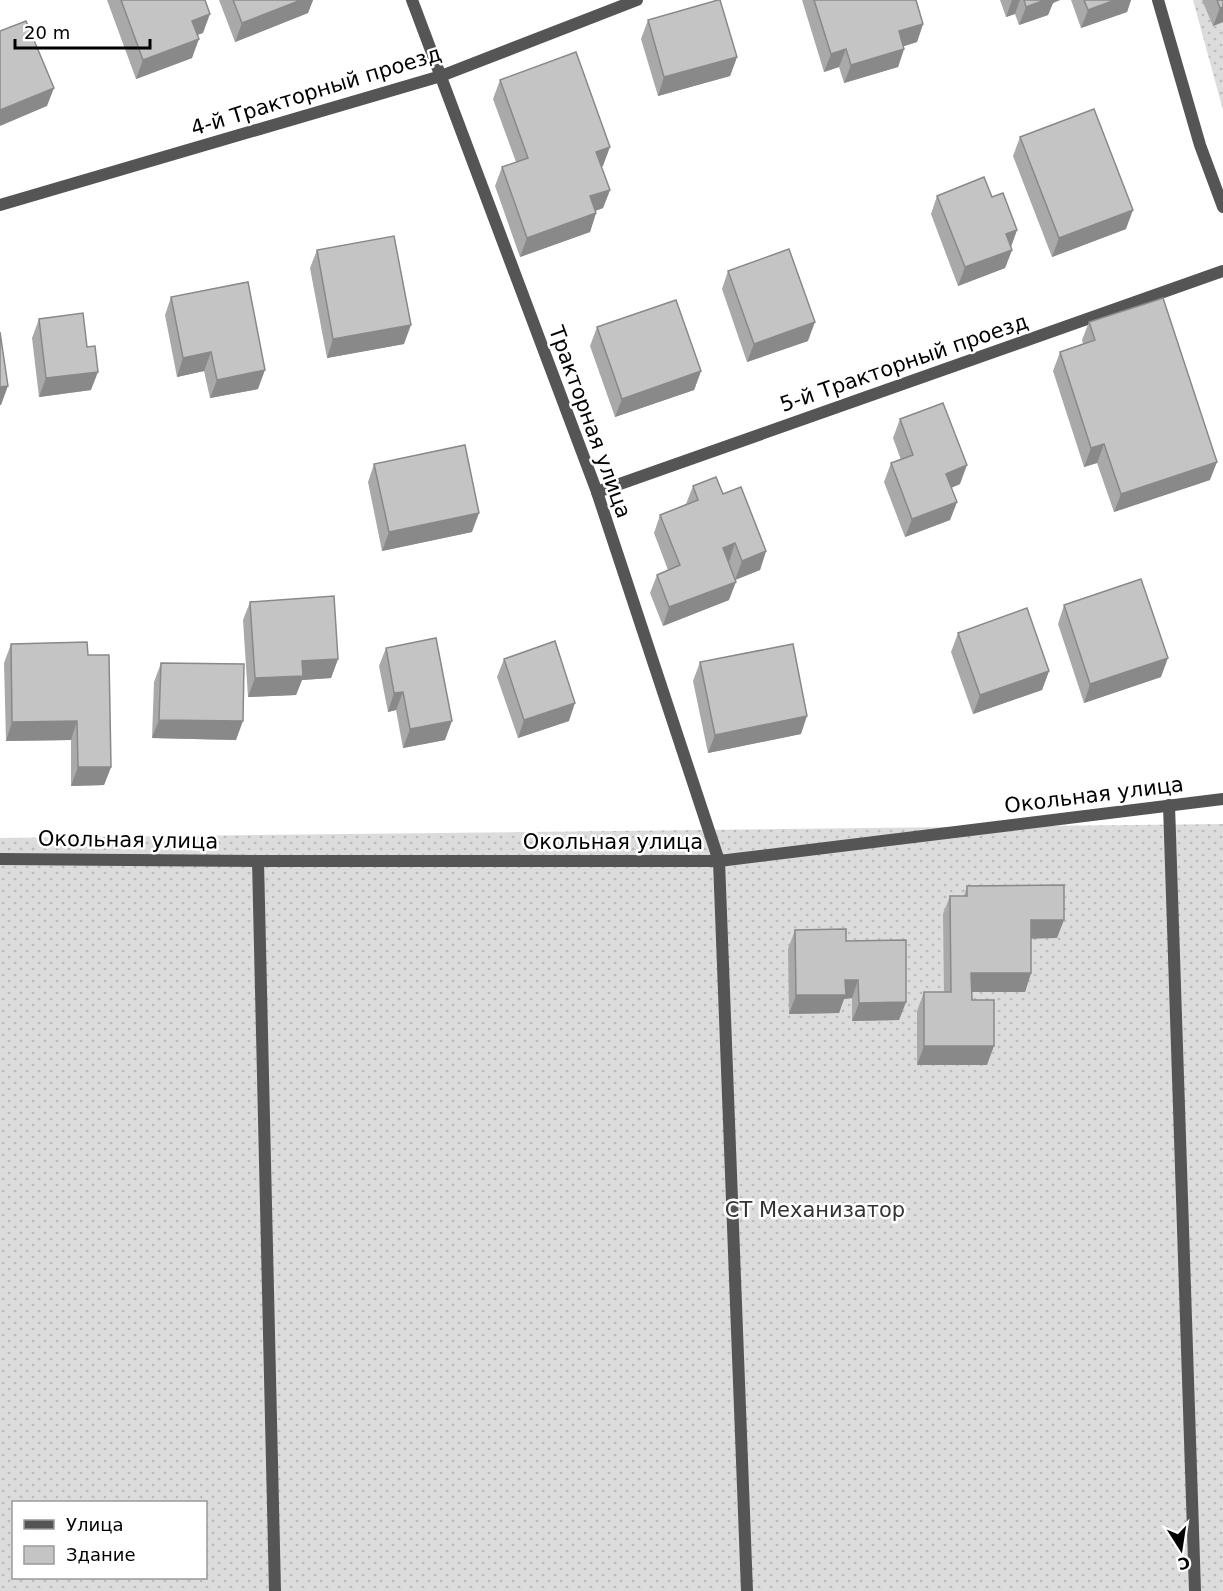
<svg xmlns="http://www.w3.org/2000/svg" width="1223" height="1591" viewBox="0 0 1223 1591" font-family="'DejaVu Sans',sans-serif">
  <defs>
    <pattern id="garden-dots" width="8" height="8" patternUnits="userSpaceOnUse" patternTransform="scale(1.5)"><rect width="8" height="8" fill="#dcdcdc"/><path d="M2 2h.1M6 6h.1" fill="none" stroke="#bbb" stroke-width="1.8" stroke-linecap="round"/></pattern>
  </defs>
  <rect width="100%" height="100%" fill="#fff"/>
  <g fill="url(#garden-dots)" fill-rule="evenodd">
    <polygon points="1193,0 1223,0 1223,110"/>
    <path d="M1223 824V1591H0V838ZM14 1502H206V1578H14Z"/>
  </g>
  <g fill="none" stroke-linecap="round" stroke-linejoin="round">
    <g stroke="#555" stroke-width="12">
      <polyline points="412,0 597,492 719,861 747,1591"/>
      <polyline points="1158,0 1200,145 1223,207"/>
      <polyline points="0,205 441,76 637,0"/>
      <polyline points="597,492 1223,271"/>
      <polyline points="1169,805 1195,1591"/>
      <polyline points="0,859 258,861 719,861 1223,799"/>
      <polyline points="258,861 275,1591"/>
    </g>
  </g>
  <g fill="#a9a9a9">
    <polygon points="107,0 205,0 203,33 197,35 192,58 136,79"/>
    <polygon points="219,0 313,0 308,13 235,42"/>
    <polygon points="802,0 916,0 923,24 917,42 904,46 904,49 898,67 844,83 839,67 824,72"/>
    <polygon points="1000,0 1060,0 1053,3 1048,15 1019,25 1015,14 1006,17"/>
    <polygon points="1071,0 1131,0 1127,12 1081,28"/>
    <polygon points="1202,0 1223,0 1223,22 1213,26"/>
    <polygon points="648,20 737,57 730,76 658,96 641,39"/>
    <polygon points="500,80 603,166 601,167 610,190 603,208 595,211 596,213 590,232 520,257 495,186 502,167 516,162 493,99"/>
    <polygon points="1020,137 1126,229 1052,257 1013,156"/>
    <polygon points="937,196 992,197 1017,230 1011,247 1012,250 1005,268 958,286 931,214"/>
    <polygon points="317,250 404,344 327,358 310,268"/>
    <polygon points="728,271 808,341 747,362 722,289"/>
    <polygon points="171,297 258,389 210,398 204,371 177,377 165,315"/>
    <polygon points="39,319 91,390 39,397 32,338"/>
    <polygon points="1089,322 1210,480 1114,512 1097,463 1084,467 1053,371 1060,352 1083,344 1082,340"/>
    <polygon points="597,327 701,371 694,390 615,417 590,346"/>
    <polygon points="900,419 960,484 951,488 957,502 950,520 905,537 884,482 891,463 901,460 893,438"/>
    <polygon points="374,464 472,532 382,551 368,482"/>
    <polygon points="693,486 723,494 766,551 760,570 735,580 728,562 729,600 663,626 650,593 657,575 668,570 654,533 660,515 686,504"/>
    <polygon points="250,602 338,659 331,678 302,680 296,695 248,697 243,620"/>
    <polygon points="1064,605 1161,677 1084,703 1058,624"/>
    <polygon points="958,633 1049,671 1042,690 973,714 951,652"/>
    <polygon points="11,644 88,655 111,767 104,785 71,786 71,740 6,741 4,663"/>
    <polygon points="386,648 445,740 403,748 396,710 388,712 379,666"/>
    <polygon points="504,659 569,721 518,738 497,677"/>
    <polygon points="700,662 801,734 708,753 693,681"/>
    <polygon points="161,663 236,740 152,738 154,682"/>
    <polygon points="967,886 1057,938 1031,938 1031,973 1025,992 972,992 972,1000 987,1065 917,1065 917,1011 924,992 944,992 943,914 950,896 964,896"/>
    <polygon points="795,930 846,941 906,1002 899,1020 852,1021 852,998 844,999 839,1013 789,1014 788,949"/>
  </g>
  <g fill="#898989">
    <polygon points="301,0 313,0 308,13 235,42 242,23"/>
    <polygon points="1012,0 1020,0 1015,14 1006,17"/>
    <polygon points="1045,0 1060,0 1053,3 1048,15 1019,25 1026,7"/>
    <polygon points="1115,0 1131,0 1127,12 1081,28 1088,10"/>
    <polygon points="1223,7 1223,22 1213,26 1220,8"/>
    <polygon points="210,14 203,33 185,39 192,21"/>
    <polygon points="923,24 917,42 892,50 899,31"/>
    <polygon points="199,39 192,58 136,79 143,60"/>
    <polygon points="846,49 839,67 824,72 831,54"/>
    <polygon points="904,49 898,67 844,83 851,65"/>
    <polygon points="737,57 730,76 658,96 664,77"/>
    <polygon points="54,88 47,106 0,126 0,110"/>
    <polygon points="610,147 603,166 589,171 596,152"/>
    <polygon points="610,190 603,208 584,215 590,196"/>
    <polygon points="1133,210 1126,229 1052,257 1059,238"/>
    <polygon points="596,213 590,232 520,257 527,238"/>
    <polygon points="1017,230 1010,249 1006,234"/>
    <polygon points="1012,250 1005,268 958,286 965,267"/>
    <polygon points="815,322 808,341 747,362 754,344"/>
    <polygon points="411,325 404,344 327,358 333,339"/>
    <polygon points="211,352 204,371 177,377 183,358"/>
    <polygon points="265,370 258,389 210,398 217,380"/>
    <polygon points="701,371 694,390 615,417 622,399"/>
    <polygon points="98,372 91,390 39,397 46,378"/>
    <polygon points="8,386 1,405 0,405 0,387"/>
    <polygon points="1104,444 1097,463 1084,467 1091,448"/>
    <polygon points="1217,462 1210,480 1114,512 1121,494"/>
    <polygon points="967,465 960,484 939,493 946,474"/>
    <polygon points="957,502 950,520 905,537 912,519"/>
    <polygon points="479,513 472,532 382,551 389,532"/>
    <polygon points="735,543 729,562 716,567 723,548"/>
    <polygon points="766,551 760,570 735,580 742,561"/>
    <polygon points="736,582 729,600 663,626 669,607"/>
    <polygon points="1168,658 1161,677 1084,703 1090,684"/>
    <polygon points="338,659 331,678 302,680 296,695 248,697 255,678 302,661"/>
    <polygon points="1049,671 1042,690 973,714 980,695"/>
    <polygon points="403,692 396,710 388,712 394,693"/>
    <polygon points="575,703 569,721 518,738 524,720"/>
    <polygon points="807,716 801,734 708,753 715,735"/>
    <polygon points="159,720 243,721 236,740 152,738"/>
    <polygon points="77,721 71,740 6,741 12,722"/>
    <polygon points="452,721 445,740 403,748 410,729"/>
    <polygon points="78,767 111,767 104,785 71,786"/>
    <polygon points="1031,920 1064,920 1057,938 1024,939"/>
    <polygon points="971,973 1031,973 1025,992 965,992"/>
    <polygon points="845,980 858,980 852,998 844,999 839,1013 789,1014 796,995"/>
    <polygon points="906,1002 899,1020 852,1021 859,1003"/>
    <polygon points="924,1046 994,1046 987,1065 917,1065"/>
  </g>
  <g fill="#c4c4c4" stroke="#898989" stroke-width="1.5">
    <polygon points="121,0 205,0 210,14 192,21 199,39 143,60"/>
    <polygon points="233,0 301,0 242,23"/>
    <polygon points="718,0 720,0 737,57 664,77 648,20"/>
    <polygon points="814,0 916,0 923,24 899,31 904,49 851,65 846,49 831,54"/>
    <polygon points="1024,0 1045,0 1026,7"/>
    <polygon points="1084,0 1115,0 1088,10"/>
    <polygon points="1217,0 1223,0 1223,7 1220,8"/>
    <polygon points="26,21 54,88 0,110 0,31"/>
    <polygon points="576,52 610,147 596,152 610,190 590,196 596,213 527,238 502,167 528,158 500,80"/>
    <polygon points="1094,109 1133,210 1059,238 1020,137"/>
    <polygon points="984,177 992,197 1003,193 1017,230 1006,234 1012,250 965,267 937,196"/>
    <polygon points="394,236 411,325 333,339 317,250"/>
    <polygon points="789,249 815,322 754,344 728,271"/>
    <polygon points="248,282 265,370 217,380 211,352 183,358 171,297"/>
    <polygon points="1163,298 1217,462 1121,494 1104,444 1091,448 1060,352 1095,340 1089,322"/>
    <polygon points="676,300 701,371 622,399 597,327"/>
    <polygon points="83,313 87,347 95,346 98,372 46,378 39,319"/>
    <polygon points="0,332 8,386 0,387"/>
    <polygon points="943,403 967,465 946,474 957,502 912,519 891,463 913,455 900,419"/>
    <polygon points="465,445 479,513 389,532 374,464"/>
    <polygon points="716,477 723,494 741,487 766,551 742,561 735,543 723,548 736,582 669,607 657,575 680,565 660,515 698,500 693,486"/>
    <polygon points="1141,579 1168,658 1090,684 1064,605"/>
    <polygon points="334,596 338,659 302,661 303,676 255,678 250,602"/>
    <polygon points="1027,608 1049,671 980,695 958,633"/>
    <polygon points="436,638 452,721 410,729 403,692 394,693 386,648"/>
    <polygon points="555,641 575,703 524,720 504,659"/>
    <polygon points="87,642 88,655 109,655 111,767 78,767 77,721 12,722 11,644"/>
    <polygon points="793,644 807,716 715,735 700,662"/>
    <polygon points="161,663 244,664 243,721 159,720"/>
    <polygon points="1064,885 1064,920 1031,920 1031,973 971,973 972,1000 994,1000 994,1046 924,1046 924,992 951,992 950,896 967,896 967,886"/>
    <polygon points="846,929 846,941 906,940 906,1002 859,1003 858,980 845,980 846,995 796,995 795,930"/>
  </g>
  <g text-anchor="middle" dominant-baseline="central" stroke-width="5" stroke-linejoin="round" paint-order="stroke">
    <g font-size="21" fill="#000" stroke="#fff">
      <text transform="translate(316 91) rotate(-17)">4-й Тракторный проезд</text>
      <text transform="translate(904 363) rotate(-19)">5-й Тракторный проезд</text>
      <text transform="translate(590 422) rotate(70)">Тракторная улица</text>
      <text transform="translate(1094 795) rotate(-7)">Окольная улица</text>
      <text transform="translate(128 840) rotate(1)">Окольная улица</text>
      <text x="613" y="842">Окольная улица</text>
    </g>
    <g font-size="21" fill="#333" stroke="#fff">
      <text x="815" y="1210">СТ Механизатор</text>
    </g>
  </g>
  <rect x="12" y="1501" width="195" height="78" fill="#ffffff" stroke="#999999" stroke-width="1.5"/>
  <rect x="24" y="1520" width="30" height="9" fill="#555555" stroke="#999999" stroke-width="1.5"/>
  <text x="66" y="1531" font-size="18" fill="#000000">Улица</text>
  <rect x="24" y="1546" width="30" height="18" fill="#c4c4c4" stroke="#999999" stroke-width="1.5"/>
  <text x="66" y="1561" font-size="18" fill="#000000">Здание</text>
  <g transform="translate(1181 1549) rotate(168)" stroke="#ffffff" stroke-width="4.5" paint-order="stroke">
  <path d="M0-4.5L10 22L0 15L-10 22Z" fill="#000000"/>
  <text y="-9" font-size="16" font-weight="bold" text-anchor="middle" fill="#000000">С</text>
  </g>
  <path d="M15 39v9h135v-9" fill="none" stroke="#000000" stroke-width="3"/>
  <text x="24" y="39" font-size="18" fill="#000000" stroke="#ffffff" stroke-width="4.5" paint-order="stroke">20 m</text>
</svg>
